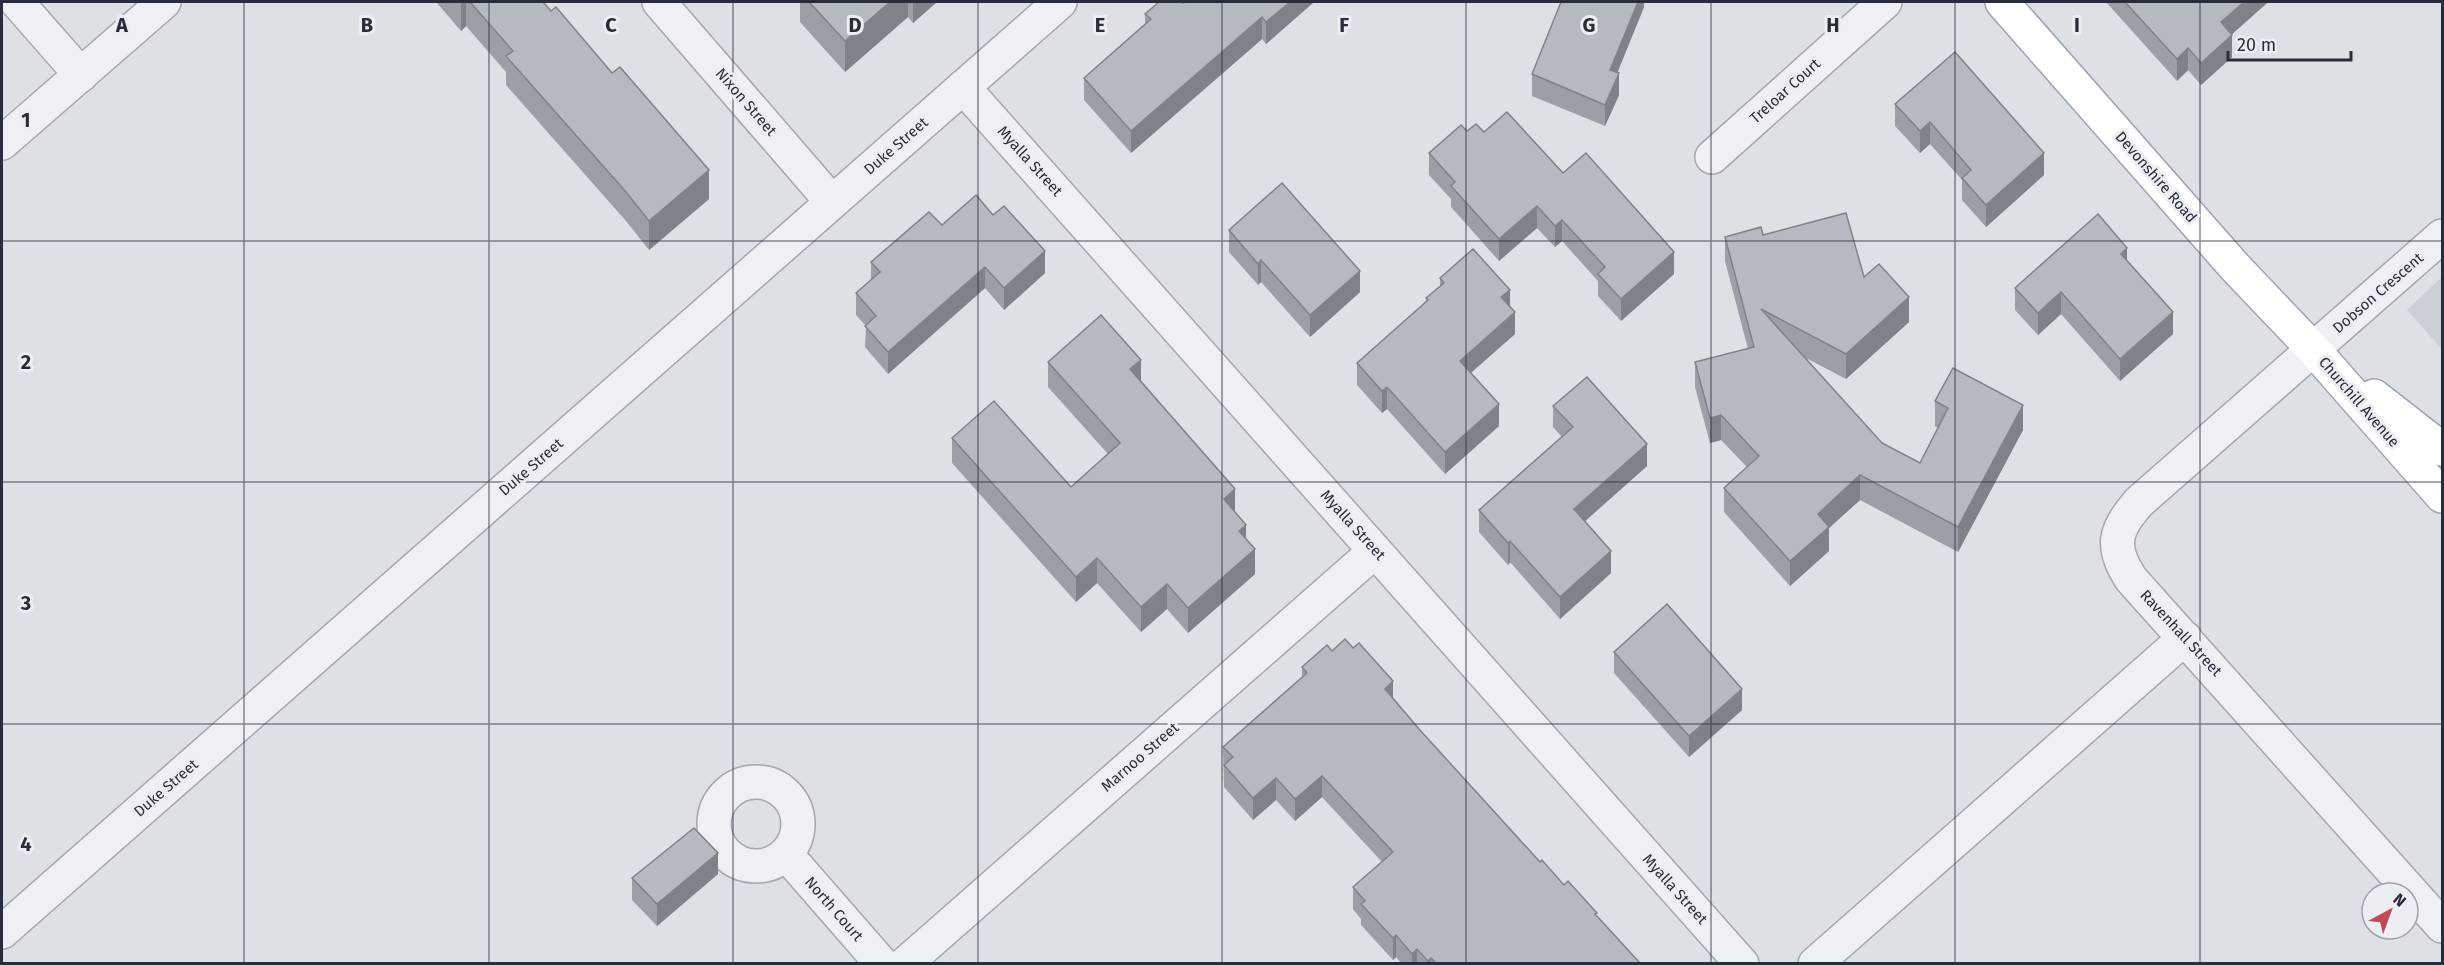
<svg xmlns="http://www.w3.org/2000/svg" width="2444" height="965" viewBox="0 0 2444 965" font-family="'Fira Sans',sans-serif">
  <rect width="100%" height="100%" fill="#dde0e5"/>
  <polygon fill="#cbcfd7" points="2442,277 2442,349 2407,310"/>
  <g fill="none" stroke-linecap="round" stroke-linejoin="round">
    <defs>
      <g id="minor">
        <polyline points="17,2 81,75"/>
        <polyline points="659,2 832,202"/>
        <polyline points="963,87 1742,964"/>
        <polyline points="2,143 164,2"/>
        <polyline points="1712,157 1885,2"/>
        <path d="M2442 236 2139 502C2114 530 2110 547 2131 579L2442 926"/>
        <circle cx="756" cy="824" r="42"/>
        <polyline points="786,854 882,964"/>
        <polyline points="2,932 1060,2"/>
        <polyline points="905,964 1375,551"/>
        <polyline points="1815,964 2185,638"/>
      </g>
      <g id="major">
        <polyline points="2002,2 2234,266 2313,349 2442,496"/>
        <polyline points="2374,396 2442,449"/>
      </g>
    </defs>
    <use href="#minor" stroke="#a3a7af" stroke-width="36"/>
    <use href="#major" stroke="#9da3b0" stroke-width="36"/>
    <use href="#minor" stroke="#eff0f4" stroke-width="33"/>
    <use href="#major" stroke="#fff" stroke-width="33"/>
  </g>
  <g fill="#9c9fa7">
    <polygon points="437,2 543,2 709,199 649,250 626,221 506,85 506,72 466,26 461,31 437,3"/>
    <polygon points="800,2 937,2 913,23 908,17 845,72 800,22"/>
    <polygon points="1185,2 1314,2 1266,44 1262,39 1131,153 1084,100 1084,78 1145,24 1145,14"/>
    <polygon points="1644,2 1644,7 1617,72 1619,95 1605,126 1532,96 1532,74"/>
    <polygon points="2106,2 2267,2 2267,3 2232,34 2232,57 2201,85 2188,70 2177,81"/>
    <polygon points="1895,104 2044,175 1986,227 1962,200 1962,180 1930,144 1920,153 1895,126"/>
    <polygon points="1467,131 1484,132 1563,173 1674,274 1621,321 1598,296 1598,281 1562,241 1555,247 1537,228 1499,261 1451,207 1451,199 1429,175 1429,153"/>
    <polygon points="993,215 1045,273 1004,310 985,288 888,374 865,347 866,326 856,315 856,293 871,280 871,262 942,225"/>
    <polygon points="1229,230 1360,292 1310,337 1261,282 1258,285 1229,252"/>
    <polygon points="1763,235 1864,277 1909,322 1846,379 1804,357 1882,443 1920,463 1938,428 1935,426 1935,401 2023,430 1958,552 1860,500 1829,528 1829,551 1790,586 1724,512 1724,488 1747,467 1721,440 1710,443 1695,387 1695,362 1748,349 1725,261 1725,237"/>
    <polygon points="2127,261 2173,334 2120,381 2061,314 2038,335 2015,310 2015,288"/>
    <polygon points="1440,278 1510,307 1515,334 1471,373 1499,426 1445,474 1387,409 1382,413 1357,385 1357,363 1426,302 1426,298 1440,286"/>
    <polygon points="1048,362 1141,381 1235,512 1246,539 1255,574 1188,633 1167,609 1141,632 1097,583 1076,602 952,463 952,438 1071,487 1108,454 1048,387"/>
    <polygon points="1553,406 1647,466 1585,521 1611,573 1560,619 1510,562 1508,565 1479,532 1479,510 1562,437 1553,427"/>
    <polygon points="1332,651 1393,698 1419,729 1540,862 1597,916 1640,963 1401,963 1396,957 1393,960 1361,925 1361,919 1353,909 1353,887 1382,862 1322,797 1295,821 1276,800 1253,820 1224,787 1223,747 1302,677 1302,667"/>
    <polygon points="1614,652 1742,710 1689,757 1614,673"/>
    <polygon points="718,874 657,926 632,900 632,878"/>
  </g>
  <g fill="#7f8288">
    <polygon points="461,2 466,2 466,26 461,31"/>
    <polygon points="890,2 908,2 908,17 845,72 845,41"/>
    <polygon points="913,2 937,2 913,23"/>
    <polygon points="1290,2 1314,2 1266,44 1266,22"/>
    <polygon points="1638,2 1644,2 1644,7 1610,91 1610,70"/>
    <polygon points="2244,2 2267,2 2267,3 2221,44 2221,22"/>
    <polygon points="1262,17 1262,39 1131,153 1131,131"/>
    <polygon points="2232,35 2232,57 2201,85 2201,63"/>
    <polygon points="2188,48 2188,70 2177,81 2177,59"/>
    <polygon points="1619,73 1619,95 1605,126 1605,105"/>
    <polygon points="1930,122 1930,144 1920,153 1920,131"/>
    <polygon points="2044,153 2044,175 1986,227 1986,205"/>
    <polygon points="709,170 709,199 649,250 649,221"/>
    <polygon points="1537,206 1537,228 1499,261 1499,239"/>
    <polygon points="1562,220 1562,241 1555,247 1555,226"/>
    <polygon points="2127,248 2127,270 2121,254"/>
    <polygon points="1045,251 1045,273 1004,310 1004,288"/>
    <polygon points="1674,252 1674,274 1621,321 1621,299"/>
    <polygon points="1261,260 1261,282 1258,285 1258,264"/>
    <polygon points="985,267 985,288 888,374 888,352"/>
    <polygon points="1360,271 1360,292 1310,337 1310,315"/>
    <polygon points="1510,290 1510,312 1501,297"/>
    <polygon points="2061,292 2061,314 2038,335 2038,313"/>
    <polygon points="1909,297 1909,322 1846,379 1846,354"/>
    <polygon points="1515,312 1515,334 1460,382 1460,361"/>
    <polygon points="2173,312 2173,334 2120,381 2120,359"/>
    <polygon points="1141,360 1141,385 1130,369"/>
    <polygon points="1387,387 1387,409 1382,413 1382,391"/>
    <polygon points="1499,404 1499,426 1445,474 1445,452"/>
    <polygon points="2023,405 2023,430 1958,552 1958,527"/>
    <polygon points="1721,415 1721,440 1710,443 1710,418"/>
    <polygon points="1647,444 1647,466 1574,531 1574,509"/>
    <polygon points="1860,475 1860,500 1829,528 1829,551 1790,586 1790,561 1818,514"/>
    <polygon points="1235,489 1235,514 1224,499"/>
    <polygon points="1246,525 1246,550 1239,531"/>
    <polygon points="1510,541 1510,562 1508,565 1508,543"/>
    <polygon points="1255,549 1255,574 1188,633 1188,608"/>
    <polygon points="1611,551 1611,573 1560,619 1560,597"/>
    <polygon points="1097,558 1097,583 1076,602 1076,577"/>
    <polygon points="1167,584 1167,609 1141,632 1141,607"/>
    <polygon points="1393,681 1393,703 1385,689"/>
    <polygon points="1742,689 1742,710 1689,757 1689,736"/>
    <polygon points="1322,776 1322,797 1295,821 1295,799"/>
    <polygon points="1276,778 1276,800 1253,820 1253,798"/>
    <polygon points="718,853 718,874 657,926 657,904"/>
    <polygon points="1396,935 1396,957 1393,960 1393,938"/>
    <polygon points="1417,949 1417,963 1412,963 1412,954"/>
    <polygon points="1431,958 1431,963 1428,963 1428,961"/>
  </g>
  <g fill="#b5b9c2" stroke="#7f8288" stroke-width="1.5">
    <polygon points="470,2 543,2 551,11 556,7 612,73 620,67 709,170 649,221 626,192 506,56 513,51"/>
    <polygon points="809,2 890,2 845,41"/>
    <polygon points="1159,2 1182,2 1183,3 1185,2 1290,2 1266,22 1262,17 1131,131 1084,78 1151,19 1145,14"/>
    <polygon points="1561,2 1638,2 1610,70 1619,73 1605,105 1532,74"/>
    <polygon points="2125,2 2244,2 2221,22 2232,35 2201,63 2188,48 2177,59"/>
    <polygon points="1955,52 2044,153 1986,205 1962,178 1971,170 1930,122 1920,131 1895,104"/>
    <polygon points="1507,112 1563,173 1586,153 1674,252 1621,299 1598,274 1605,267 1562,220 1555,226 1537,206 1499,239 1451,186 1455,182 1429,153 1461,125 1467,131 1476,124 1484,132"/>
    <polygon points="1282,183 1360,271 1310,315 1261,260 1258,264 1229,230"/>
    <polygon points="976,195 993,215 1004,206 1045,251 1004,288 985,267 888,352 865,326 876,316 856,293 880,272 871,262 929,212 942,225"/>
    <polygon points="1846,213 1864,277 1879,264 1909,297 1846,354 1761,309 1882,443 1920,463 1948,408 1935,401 1953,368 2023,405 1958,527 1860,475 1818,514 1829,527 1790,561 1724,488 1759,456 1721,415 1710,418 1695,362 1754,347 1725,237 1761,227 1763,235"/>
    <polygon points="2098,214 2127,248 2121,254 2173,312 2120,359 2061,292 2038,313 2015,288"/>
    <polygon points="1473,249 1510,290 1501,297 1515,312 1460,361 1499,404 1445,452 1387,387 1382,391 1357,363 1428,300 1426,298 1444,283 1440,278"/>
    <polygon points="1101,315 1141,360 1130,369 1235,489 1224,499 1246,525 1239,531 1255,549 1188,608 1167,584 1141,607 1097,558 1076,577 952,438 994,401 1071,487 1120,443 1048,362"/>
    <polygon points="1587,377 1647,444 1574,509 1611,551 1560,597 1510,541 1508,543 1479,510 1573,427 1553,406"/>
    <polygon points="1667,604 1742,689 1689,736 1614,652"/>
    <polygon points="1345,639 1353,648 1359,643 1393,681 1385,689 1419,729 1540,862 1542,860 1564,885 1568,881 1597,913 1595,914 1640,963 1436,963 1431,958 1428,961 1417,949 1412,954 1396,935 1393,938 1361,904 1365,901 1353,887 1393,852 1322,776 1295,799 1276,778 1253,798 1224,765 1233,757 1223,747 1307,673 1302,667 1327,645 1332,651"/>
    <polygon points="694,828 718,853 657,904 632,878"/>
  </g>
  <path fill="none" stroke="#282d3b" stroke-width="1.5" stroke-opacity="0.55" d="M244 2V964M489 2V964M733 2V964M978 2V964M1222 2V964M1466 2V964M1711 2V964M1955 2V964M2200 2V964M2 241H2442M2 482H2442M2 724H2442"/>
  <g text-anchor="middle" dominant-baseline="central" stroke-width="6" stroke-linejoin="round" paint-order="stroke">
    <g font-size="15" fill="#282d3b" stroke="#eceef3">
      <text transform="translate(1785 91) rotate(-42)">Treloar Court</text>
      <text transform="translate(746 102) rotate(49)">Nixon Street</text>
      <text transform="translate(896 146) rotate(-41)">Duke Street</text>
      <text transform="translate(1030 161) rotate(48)">Myalla Street</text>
      <text transform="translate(2156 177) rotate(49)">Devonshire Road</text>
      <text transform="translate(2378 293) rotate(-41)">Dobson Crescent</text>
      <text transform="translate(2359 402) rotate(49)">Churchill Avenue</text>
      <text transform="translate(531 467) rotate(-41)">Duke Street</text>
      <text transform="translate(1353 525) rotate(48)">Myalla Street</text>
      <text transform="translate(2181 633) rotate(47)">Ravenhall Street</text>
      <text transform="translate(1140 757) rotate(-41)">Marnoo Street</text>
      <text transform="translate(166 788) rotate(-41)">Duke Street</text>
      <text transform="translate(1675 889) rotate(48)">Myalla Street</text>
      <text transform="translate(834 909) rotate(49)">North Court</text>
    </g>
  </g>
  <g font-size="20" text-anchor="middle" font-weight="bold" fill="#282d3b" stroke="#eceef3" stroke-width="6" stroke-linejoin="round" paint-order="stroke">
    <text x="122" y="32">A</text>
    <text x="367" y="32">B</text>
    <text x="611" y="32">C</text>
    <text x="855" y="32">D</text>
    <text x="1100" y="32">E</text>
    <text x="1344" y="32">F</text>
    <text x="1589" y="32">G</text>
    <text x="1833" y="32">H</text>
    <text x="2077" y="32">I</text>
    <text x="26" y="127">1</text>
    <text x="26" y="369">2</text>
    <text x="26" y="610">3</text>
    <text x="26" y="851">4</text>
  </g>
  <rect width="2444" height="965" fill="none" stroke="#282d3b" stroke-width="6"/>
  <g transform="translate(2390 911) rotate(41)"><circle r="28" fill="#eceef3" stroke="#9ea1a9" stroke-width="1.5"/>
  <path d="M0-4.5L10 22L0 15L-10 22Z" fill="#c24a55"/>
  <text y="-9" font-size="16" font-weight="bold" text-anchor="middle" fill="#282d3b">N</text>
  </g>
  <path d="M2228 51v9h123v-9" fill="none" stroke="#282d3b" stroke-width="3"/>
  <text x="2237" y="51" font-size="18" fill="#282d3b" stroke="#eceef3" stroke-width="4.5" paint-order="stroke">20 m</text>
</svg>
